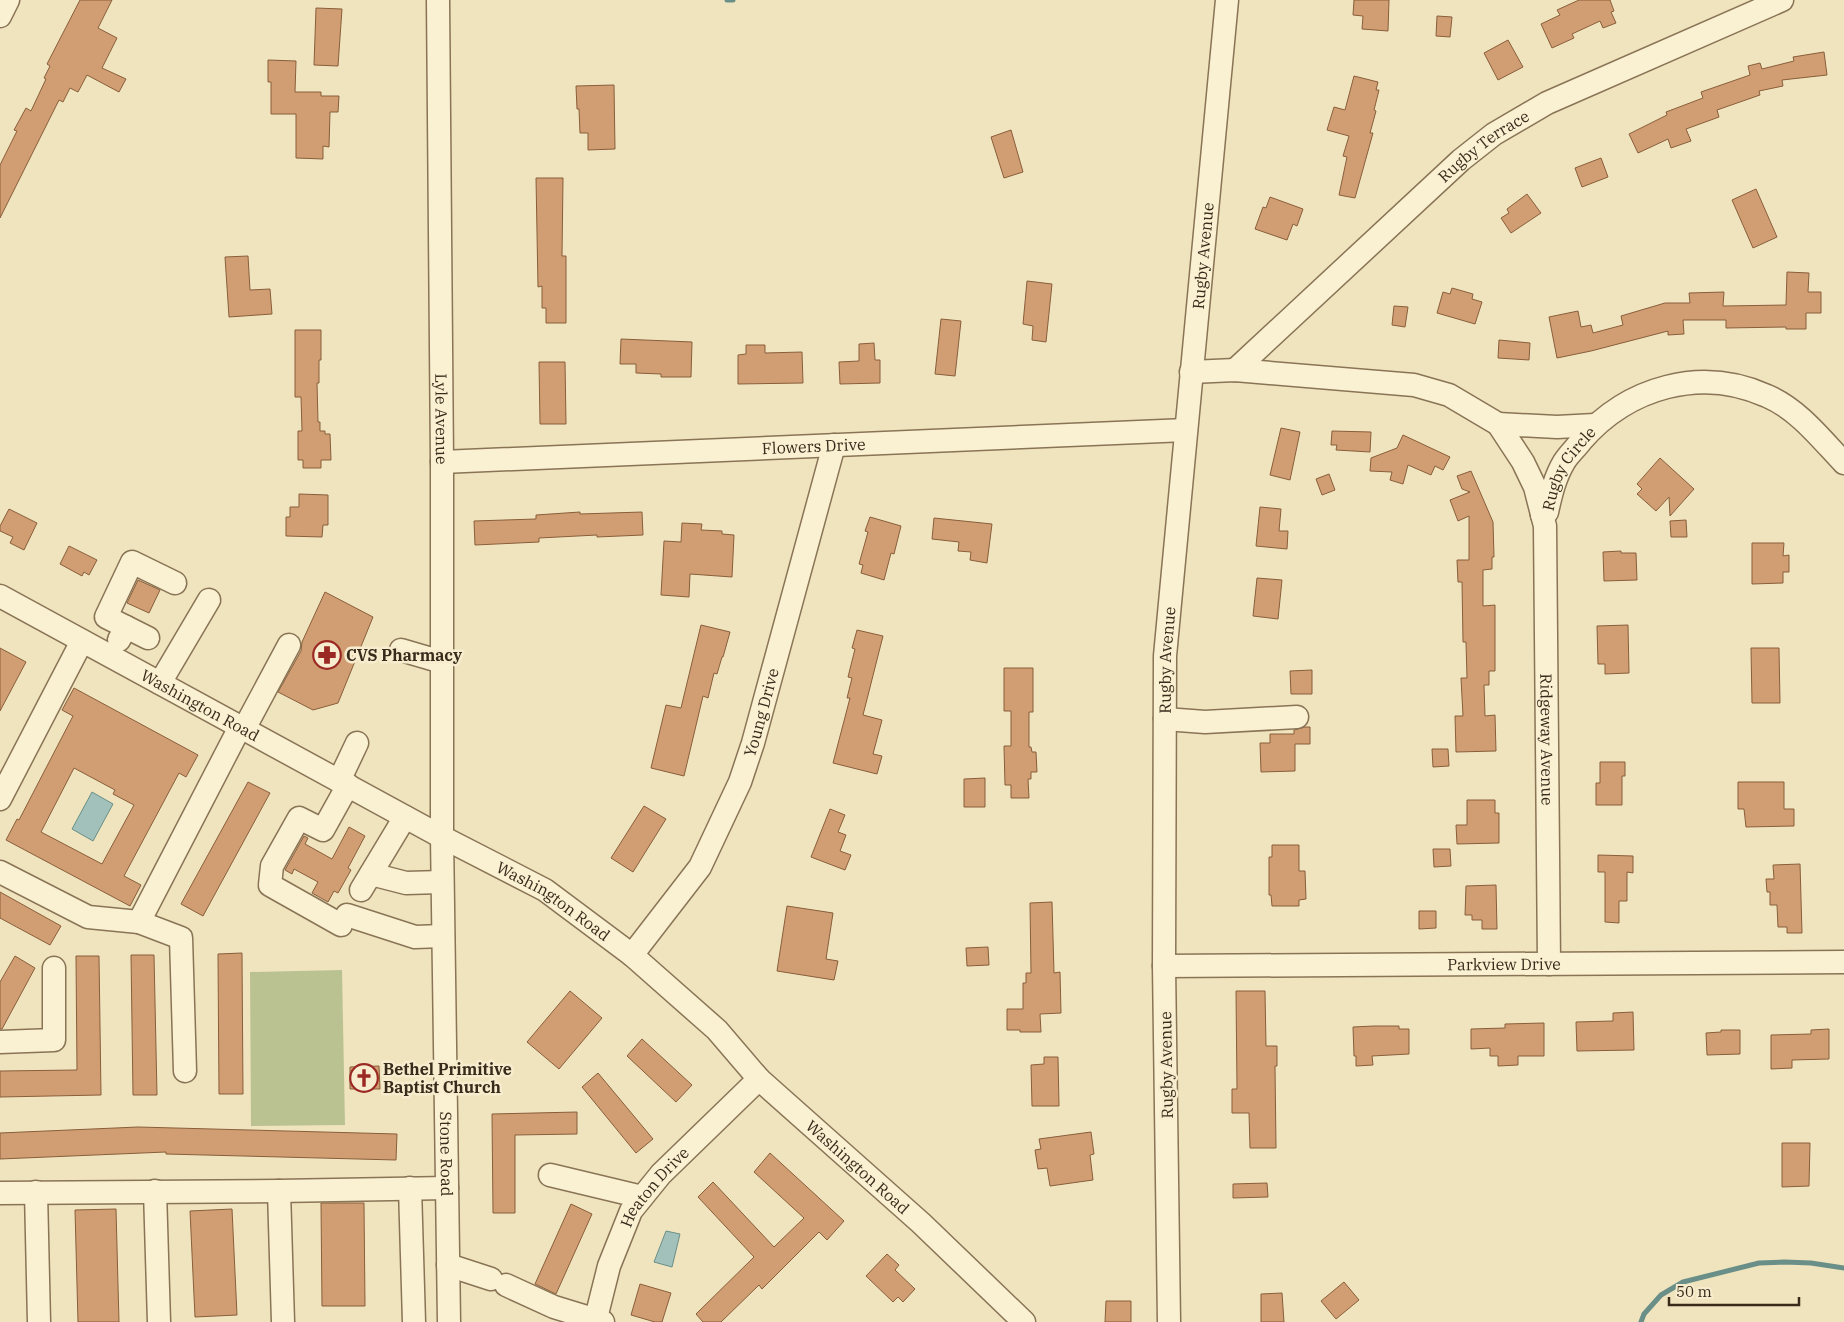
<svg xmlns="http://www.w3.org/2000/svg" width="1844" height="1322" viewBox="0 0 1844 1322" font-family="'IBM Plex Serif',serif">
  <rect width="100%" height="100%" fill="#f0e4be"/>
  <polygon fill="#bac292" points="342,970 345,1125 251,1126 250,972"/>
  <g fill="#a2c1ba" stroke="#698f88">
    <polygon points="92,792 113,804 93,841 72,829"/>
    <polygon points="666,1231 680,1234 672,1267 654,1262"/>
  </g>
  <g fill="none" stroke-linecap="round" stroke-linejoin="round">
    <g stroke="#698f88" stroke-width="5">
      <polyline points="727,0 733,0"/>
      <polyline points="1641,1322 1644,1314 1661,1295 1683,1282 1759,1263 1785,1262 1811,1263 1844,1268"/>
    </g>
  </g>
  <g fill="#d09e72" stroke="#895e3b" fill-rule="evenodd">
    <polygon points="80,0 112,0 98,28 117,38 102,68 126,79 119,92 87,75 78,92 70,88 63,102 59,100 0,218 0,165 17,131 14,130 26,108 31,111 46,79 44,78 50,66 47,64"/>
    <polygon points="1354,0 1389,0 1388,31 1362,29 1363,16 1353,15"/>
    <polygon points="1579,0 1610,0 1614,11 1611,12 1616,23 1603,28 1600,21 1572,34 1574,38 1552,48 1541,24 1560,15 1557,10"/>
    <polygon points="316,8 342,9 338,66 314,65"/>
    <polygon points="1437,16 1452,17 1450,37 1436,36"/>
    <polygon points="1508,40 1523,67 1498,80 1484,53"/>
    <polygon points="1824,52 1827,75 1782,80 1783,86 1759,91 1760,95 1717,110 1719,117 1686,129 1691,141 1671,148 1668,139 1638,153 1629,134 1667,115 1666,112 1703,98 1701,92 1750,75 1748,66 1760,63 1762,69 1794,61 1793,57"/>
    <polygon points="268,60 296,61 295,92 321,92 321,96 339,96 338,112 330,112 329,147 323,146 323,159 296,158 296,114 271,114 271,82 268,82"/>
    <polygon points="1354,76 1378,82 1376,90 1379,90 1374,110 1376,111 1370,133 1373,133 1355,198 1339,195 1347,157 1343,156 1349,136 1327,130 1334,107 1345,110"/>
    <polygon points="614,85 615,149 588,150 588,133 580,133 579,109 577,109 576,86"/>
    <polygon points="1011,130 1023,172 1004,178 991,137"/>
    <polygon points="1601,158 1608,177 1582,187 1575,168"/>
    <polygon points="536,178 563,178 562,256 566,256 566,323 546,323 546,308 542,308 542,286 538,287"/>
    <polygon points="1756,189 1777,237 1753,248 1732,200"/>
    <polygon points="1527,194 1541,213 1511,233 1501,218 1509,213 1507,209"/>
    <polygon points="1270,197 1303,209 1297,226 1293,224 1287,240 1255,229 1263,207 1266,208"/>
    <polygon points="248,256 250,290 270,289 272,314 229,317 225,257"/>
    <polygon points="1787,272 1809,273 1808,292 1821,292 1821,313 1806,313 1806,329 1786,329 1786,327 1726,328 1726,320 1683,320 1684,334 1668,335 1668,331 1591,351 1557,358 1549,317 1578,311 1581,327 1591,325 1593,333 1623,325 1621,316 1665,303 1690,303 1689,293 1724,292 1723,306 1786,305"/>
    <polygon points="1027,281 1052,284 1046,342 1032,340 1033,326 1023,324"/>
    <polygon points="1452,288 1473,294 1472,299 1482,302 1475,324 1437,313 1443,292 1450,294"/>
    <polygon points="1394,306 1408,307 1405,327 1392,325"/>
    <polygon points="941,319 961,321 955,376 935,374"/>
    <polygon points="295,330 321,330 321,360 319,360 319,383 317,383 318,422 320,422 320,431 325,431 325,434 330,434 331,460 321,460 321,468 303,468 303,460 298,460 298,431 302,431 301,397 295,397"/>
    <polygon points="621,339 692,342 691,377 661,377 661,374 636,373 636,364 620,364"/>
    <polygon points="1499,340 1530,343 1529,360 1498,358"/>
    <polygon points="874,343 875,360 880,360 880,383 840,384 839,362 859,361 859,344"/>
    <polygon points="746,345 765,345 765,353 802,352 803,383 738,384 738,355 746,354"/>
    <polygon points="539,362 565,362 566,424 540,424"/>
    <polygon points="1281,428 1300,432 1290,480 1270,475"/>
    <polygon points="1332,431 1371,432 1370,452 1336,450 1337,445 1331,445"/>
    <polygon points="1403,435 1450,457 1443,470 1435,466 1431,475 1408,465 1403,484 1390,480 1392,472 1370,471 1371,458 1397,448"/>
    <polygon points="1660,458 1694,489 1670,516 1669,497 1656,511 1637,494 1642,489 1637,484"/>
    <polygon points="1471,471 1493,522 1494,557 1492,557 1492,569 1483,570 1483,606 1495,605 1495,671 1489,671 1489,685 1484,685 1485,716 1495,715 1496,751 1456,752 1455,716 1463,716 1461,678 1467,678 1466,642 1463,642 1462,582 1458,582 1457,560 1469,560 1469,516 1458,521 1450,500 1470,492 1462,489 1457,476"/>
    <polygon points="1329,474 1335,490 1322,495 1316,479"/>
    <polygon points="299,494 328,495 328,525 323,525 322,537 286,536 286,517 290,517 290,507 299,507"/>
    <polygon points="1260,507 1281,509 1279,531 1288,531 1287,549 1256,546"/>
    <polygon points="9,509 37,523 24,550 10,543 13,537 0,531 0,526"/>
    <polygon points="580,512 580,514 642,512 643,535 597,537 597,535 539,538 539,542 475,545 474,521 536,519 536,515"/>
    <polygon points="870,517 901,526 894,554 891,553 884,580 861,573 863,565 859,564 868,532 865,531"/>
    <polygon points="934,518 992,524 987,563 970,560 971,552 958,551 959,542 932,539"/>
    <polygon points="1686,520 1687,537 1671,537 1670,521"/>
    <polygon points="682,523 702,524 701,530 722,531 722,534 734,535 732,577 690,574 689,597 661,595 664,541 681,542"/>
    <polygon points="1752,543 1784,543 1783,556 1789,555 1789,572 1783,572 1783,583 1752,584"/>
    <polygon points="69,546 97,560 89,575 84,572 82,576 60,564"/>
    <polygon points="1621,551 1621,553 1636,553 1637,580 1604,581 1603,552"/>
    <polygon points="1257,578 1282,580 1278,619 1253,616"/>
    <polygon points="138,580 160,590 149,613 127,603"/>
    <polygon points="325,592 373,617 338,703 313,710 278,692 301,651 302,642"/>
    <polygon points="701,625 730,632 723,657 722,657 717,674 714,673 708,698 703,696 684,776 651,768 666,705 681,708"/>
    <polygon points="1628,625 1629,673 1605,674 1605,664 1598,664 1597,626"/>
    <polygon points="857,630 883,636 863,715 882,720 873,754 882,756 877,774 833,763 850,698 847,698 852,678 848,677 855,649 852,648"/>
    <polygon points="0,648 26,662 0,711"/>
    <polygon points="1751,648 1779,648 1780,703 1752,703"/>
    <polygon points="1004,668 1033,668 1033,712 1029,712 1029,747 1031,747 1032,752 1036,752 1037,772 1031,772 1031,779 1028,779 1029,798 1011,798 1011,785 1005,785 1004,746 1011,746 1011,711 1004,711"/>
    <polygon points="1312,670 1312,694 1291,694 1290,671"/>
    <path d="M74 688 198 755 186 777 179 773 124 876 141 885 130 906 6 840 17 819 19 820 73 716 62 710ZM74 768 115 790 113 794 134 805 102 864 41 832Z"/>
    <polygon points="1305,727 1310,727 1310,744 1295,744 1295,771 1261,772 1260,743 1270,743 1270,734 1294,734 1294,730"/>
    <polygon points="1432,749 1448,749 1449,766 1433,767"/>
    <polygon points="1600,762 1625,762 1625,776 1622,776 1622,805 1596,805 1596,783 1600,783"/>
    <polygon points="985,778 985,807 964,807 964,779"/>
    <polygon points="248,782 270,793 203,916 181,904"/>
    <polygon points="1738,782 1784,782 1784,809 1794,809 1794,826 1746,827 1744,809 1738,809"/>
    <polygon points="1467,800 1495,800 1495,813 1499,813 1499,843 1457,844 1456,825 1467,825"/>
    <polygon points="644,806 666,819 633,872 611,858"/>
    <polygon points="830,809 845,815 838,832 846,835 840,851 851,855 845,870 811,857"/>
    <polygon points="349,827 365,836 348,868 351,870 338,893 334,891 328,902 312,893 318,882 294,869 292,874 285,870 304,836 308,838 305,844 332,859"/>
    <polygon points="1272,845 1299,845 1299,871 1305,871 1306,899 1299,900 1299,906 1272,906 1271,895 1269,895 1269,857 1272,857"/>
    <polygon points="1433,849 1450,849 1451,866 1434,867"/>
    <polygon points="1598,855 1633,856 1633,873 1627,872 1627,901 1619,901 1619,923 1605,922 1605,872 1598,872"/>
    <polygon points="1800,864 1802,933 1787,933 1787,927 1778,927 1777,905 1770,905 1770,892 1767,892 1766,879 1774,879 1773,865"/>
    <polygon points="1496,885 1497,929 1482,929 1482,920 1472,920 1472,915 1465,915 1466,886"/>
    <polygon points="0,892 61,926 50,945 0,918"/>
    <polygon points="1052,902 1054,973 1060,972 1061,1013 1040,1014 1041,1032 1020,1032 1020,1030 1007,1030 1007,1009 1023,1009 1023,983 1026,983 1026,973 1031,973 1030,903"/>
    <polygon points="787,906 833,913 826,959 838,961 834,980 777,971"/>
    <polygon points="1419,911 1436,911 1436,928 1419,929"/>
    <polygon points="988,947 989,965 967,966 966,948"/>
    <polygon points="242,953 243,1094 219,1094 218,954"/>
    <polygon points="131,955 154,955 157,1095 133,1095"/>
    <polygon points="15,956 35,968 2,1029 0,1029 0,982"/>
    <polygon points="76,956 99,956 101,1095 0,1097 0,1071 77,1070"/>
    <polygon points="570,991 602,1018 559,1069 527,1042"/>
    <polygon points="1236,991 1265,991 1266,1046 1277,1046 1277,1066 1275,1066 1276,1148 1250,1148 1249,1113 1232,1113 1232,1089 1237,1089"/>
    <polygon points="1633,1012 1634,1050 1577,1051 1576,1022 1613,1021 1613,1013"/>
    <polygon points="1544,1023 1544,1056 1518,1056 1518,1065 1498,1066 1498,1056 1490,1056 1490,1048 1471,1049 1471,1029 1505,1028 1505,1024"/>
    <polygon points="1374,1026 1399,1026 1399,1029 1409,1029 1409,1054 1372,1056 1373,1065 1356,1066 1356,1056 1354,1056 1353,1027"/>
    <polygon points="1829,1029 1829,1059 1792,1060 1792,1068 1771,1069 1771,1035 1811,1034 1811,1030"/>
    <polygon points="1721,1030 1740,1030 1740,1054 1707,1055 1706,1033 1721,1032"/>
    <polygon points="642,1039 692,1085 676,1102 627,1056"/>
    <polygon points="1044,1057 1058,1057 1059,1106 1032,1106 1031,1065 1044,1064"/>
    <polygon points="379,1066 380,1089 350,1089 350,1067"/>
    <polygon points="598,1073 653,1139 636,1153 582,1087"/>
    <polygon points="577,1112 577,1134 515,1135 515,1213 493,1213 492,1114"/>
    <polygon points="138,1127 397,1134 396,1160 166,1154 166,1152 0,1159 0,1133"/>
    <polygon points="1091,1132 1094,1154 1090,1155 1093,1180 1050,1186 1047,1168 1038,1169 1035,1150 1041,1149 1039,1139"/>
    <polygon points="1782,1143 1810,1143 1809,1186 1782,1187"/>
    <polygon points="770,1153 844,1221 827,1240 819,1232 762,1289 759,1285 721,1322 703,1322 696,1314 754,1257 698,1197 713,1182 774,1247 804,1218 754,1172"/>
    <polygon points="1267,1183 1268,1197 1233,1198 1233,1184"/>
    <polygon points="321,1203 364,1203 365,1306 322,1306"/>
    <polygon points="571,1204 592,1214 556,1294 535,1284"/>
    <polygon points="116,1209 119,1322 78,1322 75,1210"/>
    <polygon points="232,1209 237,1315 195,1317 190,1211"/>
    <polygon points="887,1254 899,1265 895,1270 915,1289 903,1302 898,1297 893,1302 866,1276"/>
    <polygon points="1344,1282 1359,1300 1336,1319 1321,1301"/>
    <polygon points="640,1284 671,1293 662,1322 655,1322 631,1315"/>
    <polygon points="1282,1293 1284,1322 1261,1322 1261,1294"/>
    <polygon points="1106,1301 1131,1301 1131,1322 1105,1322"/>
  </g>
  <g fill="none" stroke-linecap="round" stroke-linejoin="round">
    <defs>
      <g id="minor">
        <path id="s1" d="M438 0 442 462V837L449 1322"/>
        <polyline points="0,16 8,0"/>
        <path id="s2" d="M1235 370 1461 160 1494 134 1547 103 1782 0"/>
        <path id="s3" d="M1191 372 1235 370 1414 385 1449 395 1498 424 1523 462 1535 487 1545 526 1549 964"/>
        <polyline points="1498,424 1557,427 1595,425"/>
        <path id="s4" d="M442 462 1186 430"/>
        <path id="s5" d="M1542 515 1547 512C1551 494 1555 477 1564 462 1569 454 1576 448 1581 441 1628 387 1701 366 1767 396 1798 409 1821 439 1844 463"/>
        <path id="s6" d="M0 596 442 837 545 890 632 955 717 1030 759 1079 921 1223 1024 1322"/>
        <polyline points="126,627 106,617 132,562 175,583"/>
        <polyline points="119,640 126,627 148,638"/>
        <polyline points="401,650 442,662"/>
        <polyline points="160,683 209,600"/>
        <polyline points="1165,719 1205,722 1297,717"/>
        <polyline points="244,729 289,645"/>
        <polyline points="339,781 357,743"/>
        <polyline points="0,799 82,641"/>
        <polyline points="0,872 88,917 139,922"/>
        <polyline points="371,874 406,883 442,882"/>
        <polyline points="361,890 405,817"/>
        <polyline points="347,915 415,937 443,936"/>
        <polyline points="341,925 270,885 272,866 299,818 323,830 348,785"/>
        <path id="s7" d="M632 955 700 867 740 782 753 743 834 445"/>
        <path id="s8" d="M1164 966 1844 962"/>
        <polyline points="0,1042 54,1040 54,968"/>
        <polyline points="185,1071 181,938 139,922 240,727"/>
        <polyline points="550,1175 642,1197"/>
        <polyline points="410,1188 414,1322"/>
        <polyline points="155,1191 159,1322"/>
        <polyline points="279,1191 283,1322"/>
        <polyline points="36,1192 39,1322"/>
        <polyline points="0,1193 279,1191 447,1188"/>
        <polyline points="448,1265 491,1279"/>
        <polyline points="506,1285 554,1307 603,1322"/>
        <path id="s9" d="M595 1322 609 1266 631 1211 661 1174 759 1079"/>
        <path id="s10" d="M1169 1322 1164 966 1165 656 1227 0"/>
      </g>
    </defs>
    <use href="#minor" stroke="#897456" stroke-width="25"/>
    <use href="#minor" stroke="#faf0d2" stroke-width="22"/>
  </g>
  <defs>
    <symbol id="pharmacy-ring" viewBox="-11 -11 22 22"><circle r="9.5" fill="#f7edce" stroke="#9b2923" stroke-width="1.5"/><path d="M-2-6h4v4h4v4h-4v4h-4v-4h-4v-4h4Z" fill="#9b2923"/></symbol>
    <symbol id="church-ring" viewBox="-11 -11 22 22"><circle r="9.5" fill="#f7edce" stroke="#9b2923" stroke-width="1.5"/><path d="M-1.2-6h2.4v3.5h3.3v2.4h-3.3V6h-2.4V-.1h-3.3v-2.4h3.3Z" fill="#9b2923"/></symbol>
  </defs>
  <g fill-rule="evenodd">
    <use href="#pharmacy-ring" x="311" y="639" width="32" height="32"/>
    <use href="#church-ring" x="348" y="1062" width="32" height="32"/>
  </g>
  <g text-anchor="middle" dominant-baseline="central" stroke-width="5" stroke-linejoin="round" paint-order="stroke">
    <g font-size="16" fill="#382b1b" stroke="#f7edce">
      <text stroke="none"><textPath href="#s2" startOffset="335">Rugby Terrace</textPath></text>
      <text stroke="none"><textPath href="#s10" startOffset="1068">Rugby Avenue</textPath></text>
      <text stroke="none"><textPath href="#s1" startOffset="419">Lyle Avenue</textPath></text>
      <text stroke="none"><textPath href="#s4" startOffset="372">Flowers Drive</textPath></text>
      <text stroke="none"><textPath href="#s5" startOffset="55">Rugby Circle</textPath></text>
      <text stroke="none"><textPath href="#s10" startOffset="662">Rugby Avenue</textPath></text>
      <text stroke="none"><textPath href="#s6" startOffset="228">Washington Road</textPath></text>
      <text stroke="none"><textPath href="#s7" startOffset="278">Young Drive</textPath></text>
      <text stroke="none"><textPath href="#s3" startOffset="644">Ridgeway Avenue</textPath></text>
      <text stroke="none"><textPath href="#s6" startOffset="632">Washington Road</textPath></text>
      <text stroke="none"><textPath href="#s8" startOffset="340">Parkview Drive</textPath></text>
      <text transform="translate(1166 1065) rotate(-91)">Rugby Avenue</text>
      <text stroke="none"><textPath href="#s1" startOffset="1154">Stone Road</textPath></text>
      <text stroke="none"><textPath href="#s6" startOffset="1038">Washington Road</textPath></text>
      <text stroke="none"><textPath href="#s9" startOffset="150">Heaton Drive</textPath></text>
    </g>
    <g font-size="16" font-weight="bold" fill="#382b1b" stroke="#f7edce" text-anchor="start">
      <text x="346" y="655">CVS Pharmacy</text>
      <text x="383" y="1069">Bethel Primitive<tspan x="383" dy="18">Baptist Church</tspan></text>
    </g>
  </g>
  <path d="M1669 1297v8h130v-8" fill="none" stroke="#382b1b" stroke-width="2.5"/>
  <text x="1676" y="1297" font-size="15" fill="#382b1b" stroke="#f7edce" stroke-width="4" paint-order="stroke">50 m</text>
</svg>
